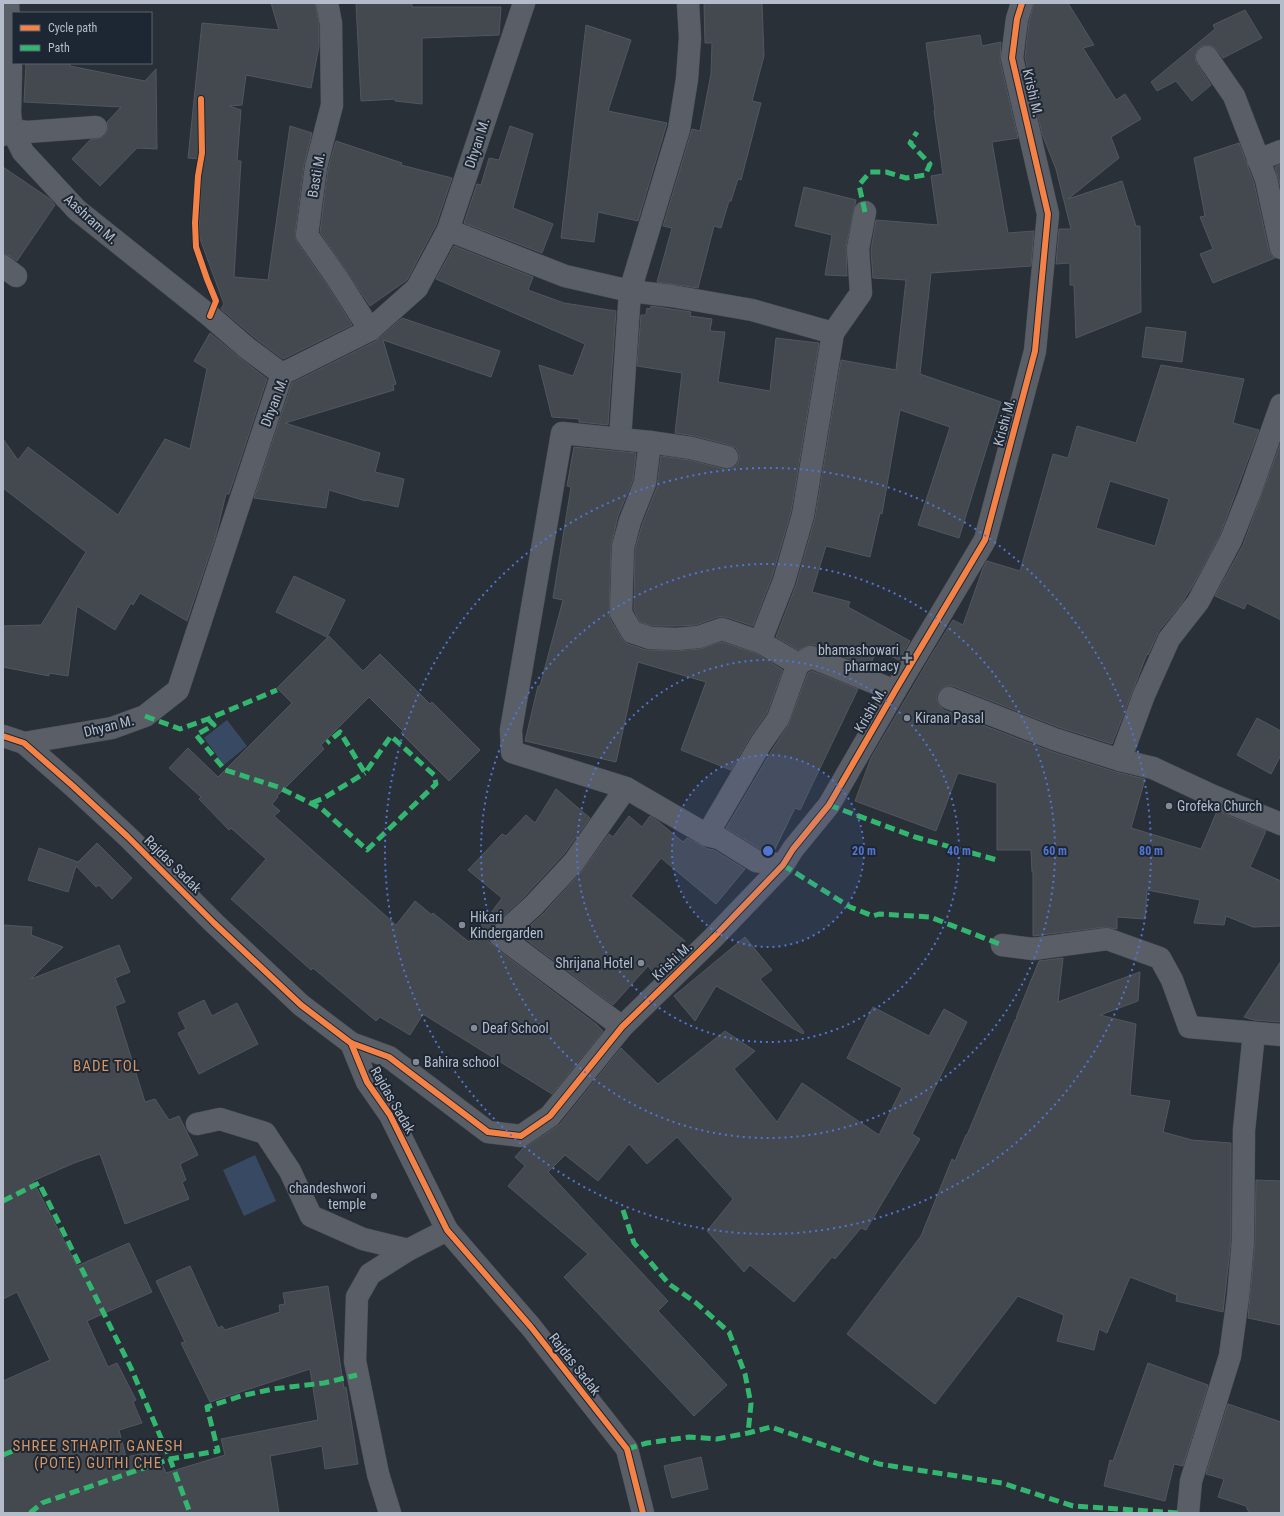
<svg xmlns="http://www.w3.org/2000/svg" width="1284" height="1516" viewBox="0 0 1284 1516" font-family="'Roboto Condensed',sans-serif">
  <rect width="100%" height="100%" fill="#2a3038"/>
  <g fill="#384963">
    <polygon points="227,720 247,746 224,765 204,738"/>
    <polygon points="255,1155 276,1201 244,1216 223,1170"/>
  </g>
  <g fill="#444950" stroke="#52575f" fill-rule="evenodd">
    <polygon points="271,3 315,3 319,24 319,46 311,88 246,75 242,105 229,106 241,110 237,161 241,161 234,277 268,280 290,126 312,133 304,165 295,234 297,242 327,285 352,325 283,359 255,338 221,309 224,304 199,236 202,159 188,158 202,23 279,30"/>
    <polygon points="356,3 412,3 412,7 501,7 499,35 422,38 422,104 395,101 395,99 361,101"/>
    <polygon points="704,3 762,3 764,56 752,101 761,103 741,180 738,179 731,201 729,201 721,228 714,226 698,288 657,282 672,228 663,226 692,129 700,131 711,74 712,43 705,43"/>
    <polygon points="1034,3 1068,3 1094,45 1083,48 1116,100 1125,94 1141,119 1111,137 1119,158 1068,199 1122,181 1136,226 1140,226 1141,312 1076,338 1074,285 1070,285 1070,263 1056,264 1059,229 1071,229 1056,169 1042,134 1025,57 1029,22"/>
    <polygon points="1245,10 1262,38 1223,58 1217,50 1212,46 1206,45 1200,47 1196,52 1195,58 1197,64 1211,85 1192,101 1176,81 1157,91 1151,82 1215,29 1213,25"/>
    <polygon points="586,25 631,40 608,111 667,123 638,221 598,212 594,242 561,238"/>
    <polygon points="980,35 982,46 1001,42 1000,61 1018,138 992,142 1008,233 1034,231 1031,266 931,273 920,374 1001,402 959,538 918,525 950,427 900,410 882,514 880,513 870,557 826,546 812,592 850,602 848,607 910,641 899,660 877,650 869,667 815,645 810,645 798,650 776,637 796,585 815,518 841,360 896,370 906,280 873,278 871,250 876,220 938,225 931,176 943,174 934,111 935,111 926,43"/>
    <polygon points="26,63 70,63 70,66 145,81 156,69 157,149 137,148 100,186 72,159 90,140 103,137 107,132 108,126 107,122 121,107 24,102"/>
    <polygon points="510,126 533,134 513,208 553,224 542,253 464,223 477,184 481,185 489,158 499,160"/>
    <polygon points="336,141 402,163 401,165 452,178 436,225 407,280 370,306 320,232 328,169"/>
    <polygon points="1239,143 1254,183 1269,251 1272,256 1275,258 1213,283 1200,254 1213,249 1200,217 1205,216 1194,158"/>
    <polygon points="1281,164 1281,189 1275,167"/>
    <polygon points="3,167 50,199 55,205 17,261 10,256 3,254"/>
    <polygon points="804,187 856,200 846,247 847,276 825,275 832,235 795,226"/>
    <polygon points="454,246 533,277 528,290 564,303 616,311 608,425 579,422 579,419 552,417 539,365 573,376 585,344 436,279"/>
    <polygon points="651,306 691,312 690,316 712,319 710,331 725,332 718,382 770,391 776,338 819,343 791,512 772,577 753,626 726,617 718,617 696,625 676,626 652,626 640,622 634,610 635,549 642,525 657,487 661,456 689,460 724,469 730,469 736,466 739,460 739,453 736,448 730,445 694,436 675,433 682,373 637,366 641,315 646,315 647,308 650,309"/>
    <polygon points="402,318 500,351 491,377 383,340 396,384 393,385 394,390 285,423 380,453 375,472 404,479 398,507 366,500 366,501 329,490 326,508 254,498 292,383 376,341"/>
    <polygon points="1146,327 1186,332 1182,362 1142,357"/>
    <polygon points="210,333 240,358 267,379 229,494 226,494 216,535 187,621 140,593 133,605 131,603 115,630 77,606 68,676 49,673 49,676 3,667 3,626 41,625 86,552 3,488 3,439 18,460 28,447 118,515 165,439 190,449 207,369 194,361"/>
    <path d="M1161 365 1244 379 1233 423 1259 430 1220 535 1192 587 1181 604 1159 631 1148 655 1147 654 1112 744 1058 727 953 686H947L941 689 937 694V700L940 706 944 710 1050 751 1116 772 1145 779 1131 828 1201 849 1217 811 1266 831 1250 867 1281 881V926L1253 927 1226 916 1224 925 1194 923 1200 900 1147 890 1145 919 1117 917V929L1105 927 1033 936V872H1032L1031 850H997V783L958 773 936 831 855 801 871 758 932 654 953 620 963 625 983 568 987 561 1020 571 1053 454 1068 458 1077 426 1136 443ZM1110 481 1169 499 1155 546 1096 528Z"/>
    <polygon points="1281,442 1281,620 1247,603 1244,609 1215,596 1243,545"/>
    <polygon points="574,447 636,453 633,480 618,516 611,546 609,613 610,619 622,639 628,644 646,650 676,651 700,649 722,642 755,653 783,670 767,713 750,737 731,770 681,750 706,682 638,662 616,762 525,741 538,686 540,686 563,600 553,598 571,487 567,486"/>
    <polygon points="294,576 345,600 327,637 276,612"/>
    <polygon points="329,636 363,671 380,654 430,704 432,702 480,750 449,781 401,733 403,731 369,697 321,745 324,749 277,796 278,797 272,804 280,811 274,816 396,925 415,901 432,915 433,913 469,942 502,898 468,870 502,834 506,836 526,815 535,823 556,789 590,818 564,854 525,896 492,927 488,933 488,941 493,946 596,1024 603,1031 552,1094 423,1014 410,1035 380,1017 376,1021 313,968 311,970 231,899 266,859 231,828 229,830 199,799 201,797 169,768 188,748 218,777 292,703 277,688"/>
    <polygon points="812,671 858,689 800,810 795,808 774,851 760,849 726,828 772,750 788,726 808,673"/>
    <polygon points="1257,718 1281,731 1281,755 1271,774 1237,755"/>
    <polygon points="629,816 642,827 650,816 659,822 683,842 687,838 708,849 714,850 745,869 716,904 661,858 631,896 685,941 656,976 648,966 613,1005 520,935 543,914 583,870 609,834 613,837"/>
    <polygon points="97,843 132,878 112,899 99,885 96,887 76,866 68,892 28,880 39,848 78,862 77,863"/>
    <polygon points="3,925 32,927 31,935 63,947 31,979 119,945 130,972 115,978 125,1002 115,1006 145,1102 155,1099 169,1120 179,1116 198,1155 180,1164 186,1180 182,1182 189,1199 125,1224 100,1154 74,1163 33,1181 77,1266 129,1243 152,1292 87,1321 108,1367 117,1363 136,1400 133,1402 142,1423 119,1430 126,1457 156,1451 166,1473 225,1455 221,1439 318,1420 310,1369 210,1402 181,1343 185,1342 156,1281 190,1266 218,1328 222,1326 225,1330 280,1312 279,1305 285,1304 283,1293 328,1286 344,1388 346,1387 358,1464 325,1469 322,1446 270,1456 279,1513 3,1513 3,1381 50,1360 17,1292 3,1299"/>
    <polygon points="745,937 772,970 760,979 804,1032 803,1034 716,986 695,1021 674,996"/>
    <polygon points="1063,958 1058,1002 1140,972 1138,1001 1100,1015 1136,1024 1130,1095 1170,1101 1163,1132 1192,1140 1231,1143 1231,1240 1223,1312 1176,1301 1177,1295 1130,1277 1107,1333 1099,1329 1094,1350 1057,1341 1064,1315 1018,1296 935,1404 847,1334 921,1236 952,1159 955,1161 966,1135 967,1135 1015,1020 1016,1020 1017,1015 1039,961"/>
    <polygon points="1281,961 1281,1022 1254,1020 1244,1017"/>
    <polygon points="204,1000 212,1016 237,1003 258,1044 199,1074 178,1033 186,1029 178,1013"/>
    <polygon points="873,1007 929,1036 944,1009 967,1022 912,1134 920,1139 866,1230 861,1228 835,1259 832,1257 794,1302 750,1265 744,1272 707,1231 733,1199 677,1137 647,1164 629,1144 598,1181 565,1155 548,1172 668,1301 658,1311 727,1385 694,1416 564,1277 588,1254 508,1186 525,1166 515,1157 523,1148 528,1146 560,1124 621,1048 658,1084 725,1031 755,1051 734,1069 777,1122 802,1083 879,1135 902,1088 847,1058"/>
    <polygon points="1256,1180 1281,1181 1281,1325 1248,1318 1255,1242"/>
    <polygon points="1148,1363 1208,1385 1183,1466 1174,1464 1165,1501 1104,1486 1110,1460 1113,1461"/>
    <polygon points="1228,1404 1281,1422 1281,1513 1249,1513 1246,1506 1218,1497 1224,1479 1206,1474"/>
    <polygon points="701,1457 708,1489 672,1498 664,1466"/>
  </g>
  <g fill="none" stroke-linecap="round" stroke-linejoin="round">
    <defs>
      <g id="street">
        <polyline points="8,3 11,68 10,113 12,130 23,152 77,210 210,316 247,348 282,374"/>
        <polyline points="327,3 331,23 332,105 316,167 307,235 337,278 370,330"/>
        <polyline points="1207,57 1234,96 1266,179 1281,248"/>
        <polyline points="3,135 12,130 27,132 96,127"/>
        <polyline points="1258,160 1281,151"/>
        <polyline points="448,230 565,276 630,291 672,296 752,310 833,333 861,293 858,249 865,212"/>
        <polyline points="3,266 16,276"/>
        <polyline points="620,439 630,291 679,129 687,79 690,38 688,3"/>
        <polyline points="727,457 691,448 650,442 645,483 630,521 623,547 621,613 632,632 650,638 676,639 699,637 722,629 760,642 798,664"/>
        <polyline points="760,642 784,581 803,515 833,333"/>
        <polyline points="949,698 1054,739 1120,760 1153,768 1213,796 1281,824"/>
        <polyline points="3,736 24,743 73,786 128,837 214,923 301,1005 351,1043 367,1082 390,1115 447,1230 531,1327 627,1449 643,1513"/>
        <polyline points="24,743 112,728 145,716 178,690 282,374 370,330 417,288 448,230 524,3"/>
        <polyline points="1120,760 1144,695 1169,639 1198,602 1231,540 1250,492 1281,405"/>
        <polyline points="626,788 512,752 511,730 562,433 650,442"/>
        <polyline points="707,835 719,838 756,861 783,865"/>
        <polyline points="1002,945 1033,949 1107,939 1160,958 1172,980 1189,1027 1281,1035"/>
        <polyline points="622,1027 500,936 534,905 574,862 626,788 707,835 761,743 778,719 798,664 811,657 895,691"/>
        <polyline points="351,1043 389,1057 488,1132 521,1136 550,1116 622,1027 714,937 783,865 793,849 829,805 895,691 985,540 1035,351 1048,214 1012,58 1017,19 1022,3"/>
        <polyline points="197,1124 220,1119 265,1133 290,1171 311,1216 363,1239 408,1250"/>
        <polyline points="390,1513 378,1474 355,1361 357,1297 370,1274 408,1250 447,1230"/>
        <polyline points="1188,1513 1191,1481 1230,1356 1238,1297 1243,1241 1244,1130 1254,1033"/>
      </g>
    </defs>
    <use href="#street" stroke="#484c53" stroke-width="23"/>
    <use href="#street" stroke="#5a5e66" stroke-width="22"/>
    <g stroke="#33b770" stroke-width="5" stroke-dasharray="10 5" stroke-linecap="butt">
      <polyline points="865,212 859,185 870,172 886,172 906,178 925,175 930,164 910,143 917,132"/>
      <polyline points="145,716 180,729 208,719 277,690"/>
      <polyline points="208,719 214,725 196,735 225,770 278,787 322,809 367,850 436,784 434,775 391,736 365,773 340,732 327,743"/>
      <polyline points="312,803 324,798 365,773"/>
      <polyline points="829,805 915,837 997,860"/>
      <polyline points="783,865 850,907 873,916 879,914 930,917 1002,945"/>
      <polyline points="3,1201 39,1183 131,1368 170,1459 218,1451 207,1407 241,1396 273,1389 324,1383 357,1375"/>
      <polyline points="623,1210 634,1243 669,1284 695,1302 729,1332 745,1374 751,1404 748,1433"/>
      <polyline points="627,1449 647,1443 689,1437 717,1439 748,1433 771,1427 879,1464 1002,1483 1073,1506 1179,1513"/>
      <polyline points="3,1455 20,1448"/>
      <polyline points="30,1513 42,1503 170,1459 190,1513"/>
    </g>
    <defs>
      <g id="cycleway">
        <polyline points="201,99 202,153 198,176 195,223 196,247 207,279 216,301 210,316"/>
        <polyline points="3,736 24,743 73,786 128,837 214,923 301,1005 351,1043 367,1082 390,1115 447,1230 531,1327 627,1449 643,1513"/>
        <polyline points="351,1043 389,1057 488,1132 521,1136 550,1116 622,1027 714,937 783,865 793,849 829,805 895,691 985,540 1035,351 1048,214 1012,58 1017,19 1022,3"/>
      </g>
    </defs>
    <use href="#cycleway" stroke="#1d2633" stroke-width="8"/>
    <use href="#cycleway" stroke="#f48246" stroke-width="6"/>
  </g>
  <circle cx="768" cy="851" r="96" fill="#5274d3" fill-opacity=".12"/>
  <g fill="none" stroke="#5274d3" stroke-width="2" stroke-dasharray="2 4">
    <circle cx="768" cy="851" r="96"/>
    <circle cx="768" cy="851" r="191"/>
    <circle cx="768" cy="851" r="287"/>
    <circle cx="768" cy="851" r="383"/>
  </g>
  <g fill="#848b96" stroke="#1d2633" stroke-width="1.5">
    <path d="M905 652h4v4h4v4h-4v4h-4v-4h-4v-4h4z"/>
    <circle cx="907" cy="718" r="4"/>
    <circle cx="1169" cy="806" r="4"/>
    <circle cx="462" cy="925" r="4"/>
    <circle cx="641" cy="963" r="4"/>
    <circle cx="474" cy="1028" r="4"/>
    <circle cx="416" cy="1062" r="4"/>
    <circle cx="374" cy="1196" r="4"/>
  </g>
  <g text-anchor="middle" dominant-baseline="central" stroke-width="4" stroke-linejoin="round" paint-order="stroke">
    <g font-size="14" fill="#b4bcc9" stroke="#1d2633">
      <text transform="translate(1033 93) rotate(77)">Krishi M.</text>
      <text transform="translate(477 143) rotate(-72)">Dhyan M.</text>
      <text transform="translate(316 175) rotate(-80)">Basti M.</text>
      <text transform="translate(91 219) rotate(42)">Aashram M.</text>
      <text transform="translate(274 402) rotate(-69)">Dhyan M.</text>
      <text transform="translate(1004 422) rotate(-75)">Krishi M.</text>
      <text transform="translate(870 710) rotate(-60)">Krishi M.</text>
      <text transform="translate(109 726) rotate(-14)">Dhyan M.</text>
      <text transform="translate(173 864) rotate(45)">Rajdas Sadak</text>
      <text transform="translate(672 961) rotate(-44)">Krishi M.</text>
      <text transform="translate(393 1100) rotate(60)">Rajdas Sadak</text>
      <text transform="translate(575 1364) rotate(52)">Rajdas Sadak</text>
    </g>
    <g font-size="14" fill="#b4bcc9" stroke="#1d2633" text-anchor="start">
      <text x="899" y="650" text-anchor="end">bhamashowari<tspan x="899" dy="16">pharmacy</tspan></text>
      <text x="915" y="718">Kirana Pasal</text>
      <text x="1177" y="806">Grofeka Church</text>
      <text x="470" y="917">Hikari<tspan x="470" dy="16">Kindergarden</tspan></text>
      <text x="633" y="963" text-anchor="end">Shrijana Hotel</text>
      <text x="482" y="1028">Deaf School</text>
      <text x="424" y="1062">Bahira school</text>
      <text x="366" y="1188" text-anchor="end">chandeshwori<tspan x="366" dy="16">temple</tspan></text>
    </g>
    <g font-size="15" letter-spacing="1" fill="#d59563" stroke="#1d2633">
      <text x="107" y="1066">BADE TOL</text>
      <text x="98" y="1446">SHREE STHAPIT GANESH<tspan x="98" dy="17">(POTE) GUTHI CHE</tspan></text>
    </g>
  </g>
  <circle cx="768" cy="851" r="6" fill="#5274d3" stroke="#1d2633" stroke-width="2"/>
  <g font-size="12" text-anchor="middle" font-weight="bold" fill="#5274d3" stroke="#1d2633" stroke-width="4" stroke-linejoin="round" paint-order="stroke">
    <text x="864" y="855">20 m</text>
    <text x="959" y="855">40 m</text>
    <text x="1055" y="855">60 m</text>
    <text x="1151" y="855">80 m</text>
  </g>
  <rect width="1284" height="1516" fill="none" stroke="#b4bcc9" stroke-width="8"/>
  <rect x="12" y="12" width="140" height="52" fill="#1d2633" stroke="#59626f"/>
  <rect x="20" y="25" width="20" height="6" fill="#f48246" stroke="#59626f"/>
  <text x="48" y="32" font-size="12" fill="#b4bcc9">Cycle path</text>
  <rect x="20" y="45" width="20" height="6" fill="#33b770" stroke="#59626f"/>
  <text x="48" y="52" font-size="12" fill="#b4bcc9">Path</text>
</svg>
